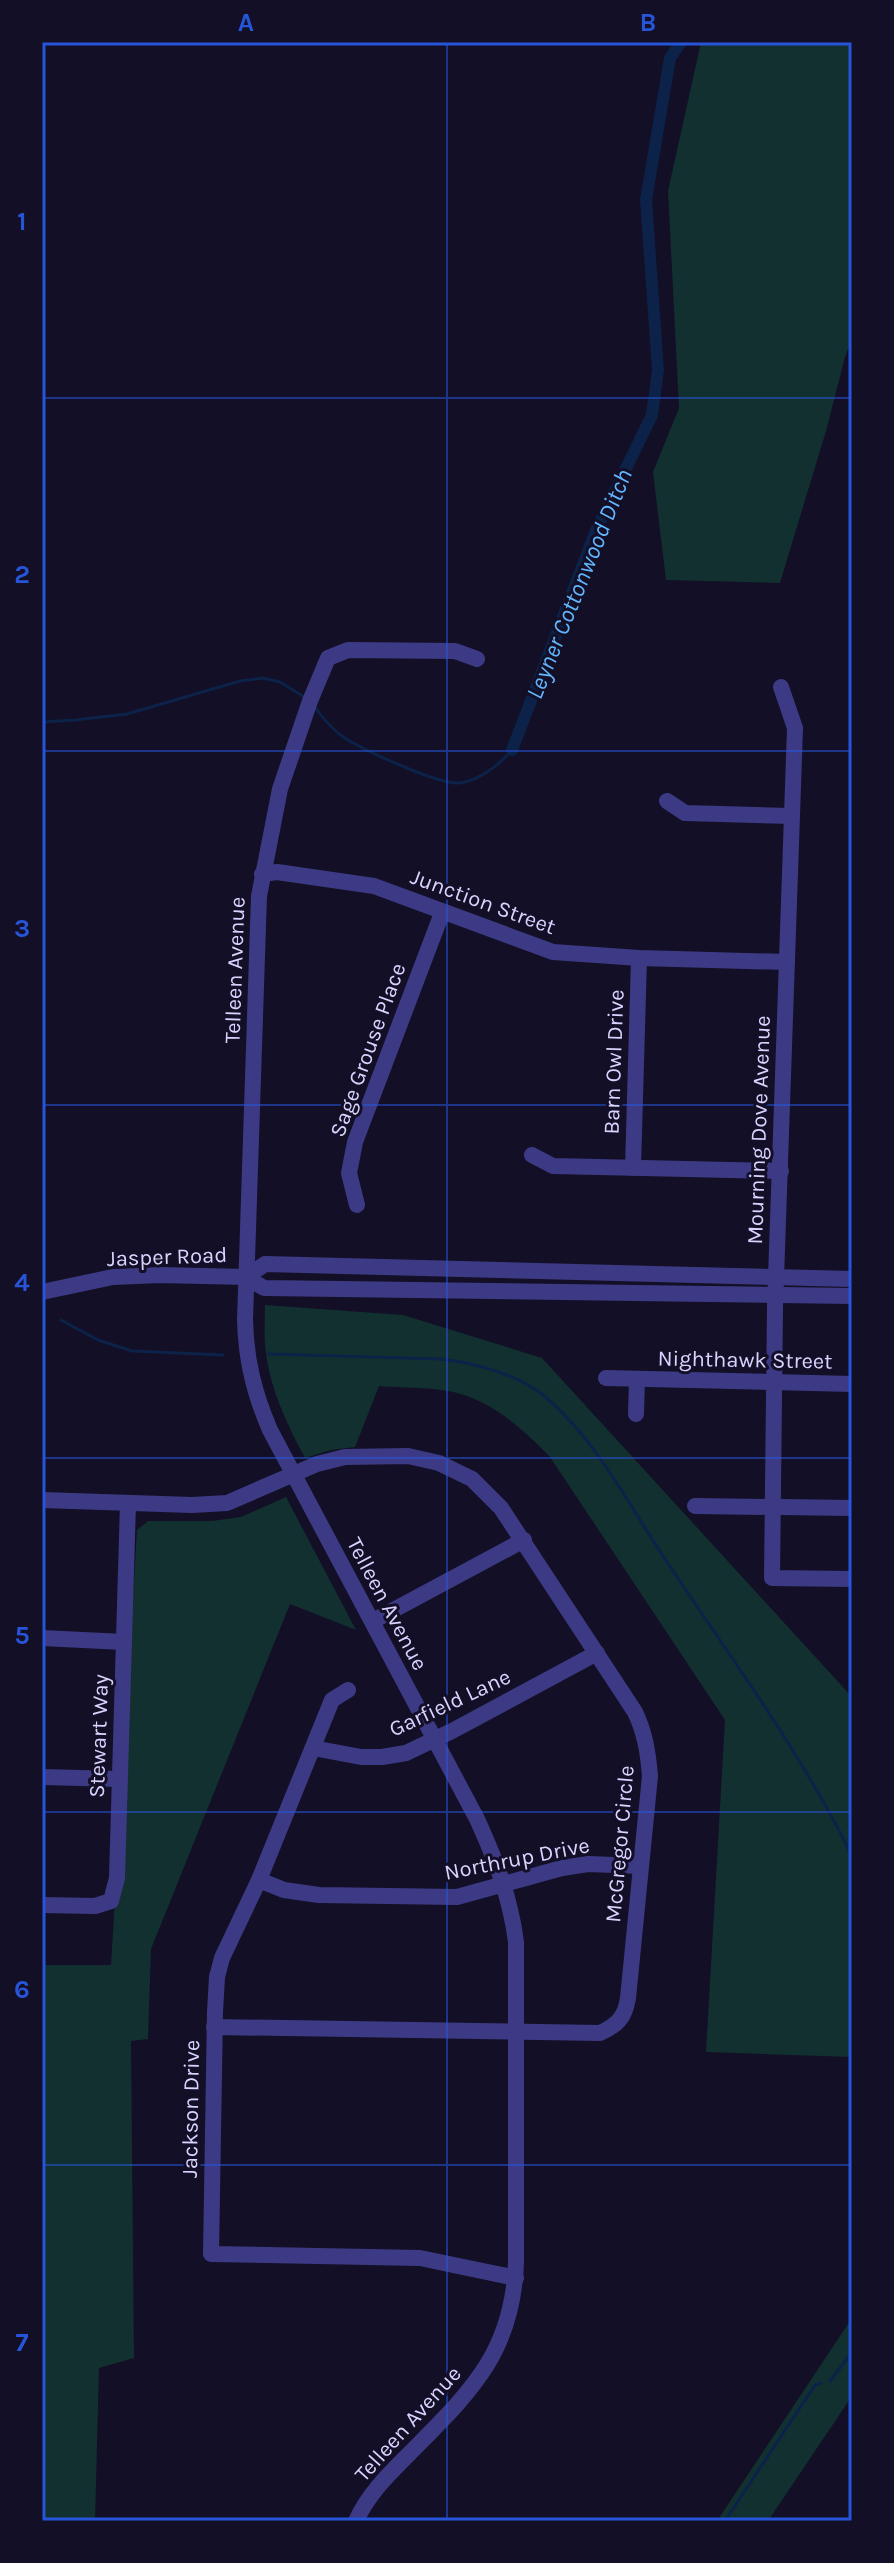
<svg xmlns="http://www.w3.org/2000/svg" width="894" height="2563" viewBox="0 0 894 2563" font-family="Karla,sans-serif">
  <rect width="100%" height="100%" fill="#130f26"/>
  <g fill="#12302f">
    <polygon points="701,42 852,42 852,338 845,357 826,431 780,583 666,580 653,472 679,408 668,191"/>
    <path d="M265 1305 403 1315 542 1358 852 1697V2057L706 2052 725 1720 550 1457C522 1428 489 1398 448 1391 426 1387 402 1388 379 1386L355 1447 331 1450 305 1458C286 1422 268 1385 265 1344 264 1331 265 1318 265 1305Z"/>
    <polygon points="286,1497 356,1630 290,1604 151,1949 148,2039 131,2041 134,2358 99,2368 95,2521 42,2521 42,1965 111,1965 137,1530 148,1521 212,1521 241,1517"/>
    <polygon points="852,2318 852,2396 768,2521 717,2521"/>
  </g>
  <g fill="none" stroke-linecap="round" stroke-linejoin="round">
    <g stroke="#0c2248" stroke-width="3">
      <path d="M314 706C321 716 330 726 339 734 358 748 438 785 460 783 480 780 499 765 512 750"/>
      <polyline points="42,722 75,720 127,714 240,681 263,678 280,682 306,698"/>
      <polyline points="61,1320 98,1340 132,1351 223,1355"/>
      <path d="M269 1354 441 1359C479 1364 519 1374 548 1399 598 1443 630 1507 667 1562 731 1658 801 1752 852 1856"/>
      <polyline points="830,2381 852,2352"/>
      <polyline points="725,2521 815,2385 821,2383"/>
    </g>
    <polyline stroke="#0c2248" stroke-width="12" points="512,750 597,528 652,415 658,370 646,200 670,58 681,42"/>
    <g stroke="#3d3a85" stroke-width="16">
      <polyline points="781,687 795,728 775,1307 772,1578 852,1579"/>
      <polyline points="667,801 685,813 791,816"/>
      <polyline points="262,874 277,872 374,886 553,952 639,958 787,962"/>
      <polyline points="532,1155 553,1166 781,1171"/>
      <polyline points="633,1168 639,958"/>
      <polyline points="357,1205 349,1173 355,1142 442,913"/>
      <polyline points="246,1277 265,1264 852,1279"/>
      <polyline points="42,1292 113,1277 160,1275 246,1277 264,1288 852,1296"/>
      <polyline points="606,1378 852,1384"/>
      <polyline points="636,1414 637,1379"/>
      <path d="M42 1500 192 1505 227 1503 317 1464 345 1457 408 1456 439 1463 472 1479 501 1508 635 1712C645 1733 648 1752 650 1776L628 1998C625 2017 618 2025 600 2033L214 2027"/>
      <polyline points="695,1506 852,1508"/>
      <polyline points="373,1621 524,1540"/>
      <polyline points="42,1638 124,1642"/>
      <polyline points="348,1690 332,1700 259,1880 222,1958 217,1977 215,2012 211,2254 420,2258 516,2278"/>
      <polyline points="313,1748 361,1757 382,1757 406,1753 452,1731 597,1653"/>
      <polyline points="42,1777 119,1779"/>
      <polyline points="259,1880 284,1890 319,1895 457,1897 562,1868 588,1864 641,1866"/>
      <polyline points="42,1905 95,1906 111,1901 117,1878 128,1503"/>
      <path d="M356 2521C368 2494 389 2474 409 2454 469 2393 513 2354 516 2262V1942C510 1896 496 1861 477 1819L270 1430C254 1393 246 1360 245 1320L259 896 280 789 310 701 328 658 348 650 455 651 477 659"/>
    </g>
  </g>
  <path fill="none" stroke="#2655da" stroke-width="2" stroke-opacity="0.55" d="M447 42V2521M42 398H852M42 751H852M42 1105H852M42 1458H852M42 1812H852M42 2165H852"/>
  <g text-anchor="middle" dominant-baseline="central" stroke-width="6" stroke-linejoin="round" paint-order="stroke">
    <g font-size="22" fill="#d9d4ff" stroke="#130f26">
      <text transform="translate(483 902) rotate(20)">Junction Street</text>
      <text transform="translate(235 970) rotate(-88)">Telleen Avenue</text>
      <text transform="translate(368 1050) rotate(-70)">Sage Grouse Place</text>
      <text transform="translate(614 1062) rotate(-88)">Barn Owl Drive</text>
      <text transform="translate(759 1130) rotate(-88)">Mourning Dove Avenue</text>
      <text transform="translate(167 1257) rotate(-2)">Jasper Road</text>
      <text transform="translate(745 1360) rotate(1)">Nighthawk Street</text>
      <text transform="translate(387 1604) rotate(62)">Telleen Avenue</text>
      <text transform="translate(450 1703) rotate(-25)">Garfield Lane</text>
      <text transform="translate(99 1736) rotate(-88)">Stewart Way</text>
      <text transform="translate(620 1844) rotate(-85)">McGregor Circle</text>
      <text transform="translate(517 1859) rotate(-11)">Northrup Drive</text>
      <text transform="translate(191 2109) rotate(-89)">Jackson Drive</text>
      <text transform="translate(408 2424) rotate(-48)">Telleen Avenue</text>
    </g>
    <g font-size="24" font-style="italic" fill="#62b6ff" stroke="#130f26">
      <text transform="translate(579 584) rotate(-68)">Leyner Cottonwood Ditch</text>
    </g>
  </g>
  <rect width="894" height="2563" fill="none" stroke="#130f26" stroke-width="88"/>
  <rect x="44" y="44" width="806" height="2475" fill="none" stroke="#2655da" stroke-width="3"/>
  <g font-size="26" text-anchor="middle" font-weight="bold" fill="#2655da">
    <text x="246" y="31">A</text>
    <text x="648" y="31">B</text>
    <text x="22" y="230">1</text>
    <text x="22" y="583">2</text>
    <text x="22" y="937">3</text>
    <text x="22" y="1291">4</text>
    <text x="22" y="1644">5</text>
    <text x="22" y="1998">6</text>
    <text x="22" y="2351">7</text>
  </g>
</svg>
